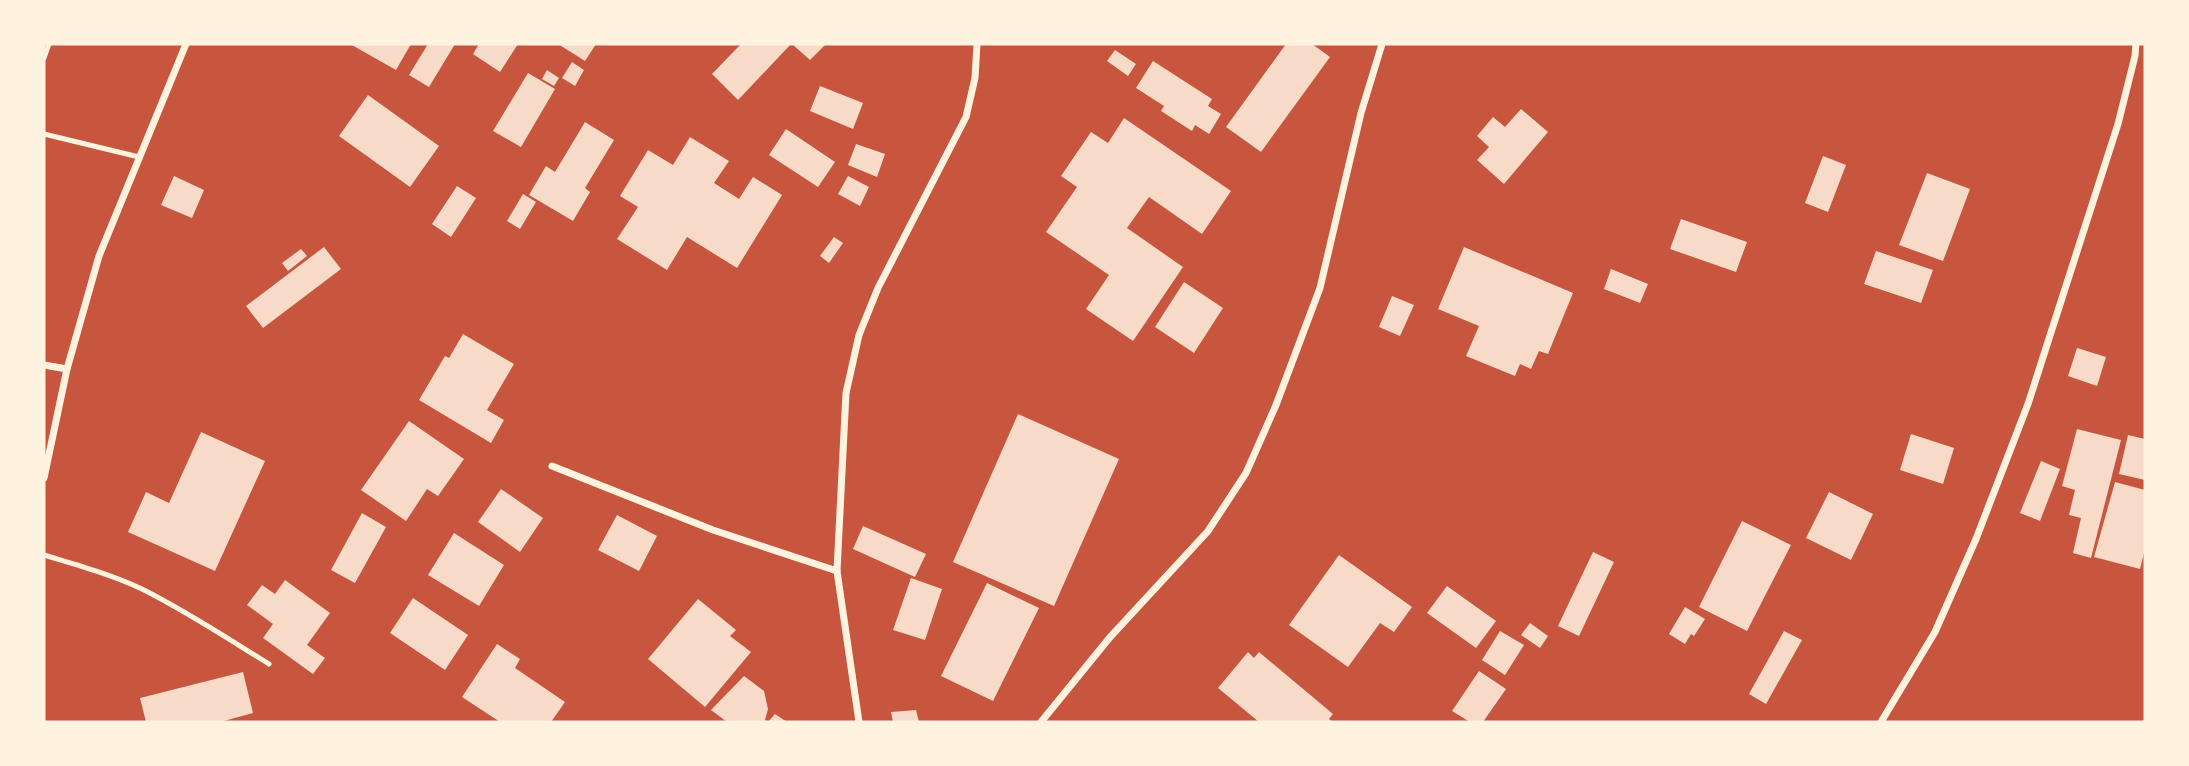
<svg xmlns="http://www.w3.org/2000/svg" width="2189" height="766" viewBox="0 0 2189 766" font-family="Raleway,sans-serif">
  <rect width="100%" height="100%" fill="#c8553d"/>
  <g fill="#f7dbc8">
    <polygon points="350,44 411,44 396,70"/>
    <polygon points="428,44 455,44 429,87 409,75"/>
    <polygon points="479,44 518,44 500,72 473,54"/>
    <polygon points="558,44 596,44 585,61"/>
    <polygon points="741,44 791,44 738,100 712,74"/>
    <polygon points="792,44 826,44 810,60"/>
    <polygon points="1286,44 1312,44 1330,57 1261,152 1226,127"/>
    <polygon points="1115,50 1136,64 1128,76 1107,61"/>
    <polygon points="1153,61 1212,99 1208,106 1221,114 1209,134 1195,125 1192,131 1161,111 1164,106 1136,88"/>
    <polygon points="572,62 584,70 575,86 562,78"/>
    <polygon points="547,70 559,78 554,86 542,79"/>
    <polygon points="528,73 555,89 521,147 493,131"/>
    <polygon points="820,86 863,103 853,129 810,111"/>
    <polygon points="368,95 439,146 410,187 339,136"/>
    <polygon points="1521,109 1548,132 1504,184 1477,160 1489,147 1477,136 1493,117 1505,127"/>
    <polygon points="1124,118 1231,191 1202,234 1149,197 1127,228 1183,267 1133,341 1086,309 1109,275 1046,232 1077,187 1061,176 1091,132 1108,143"/>
    <polygon points="585,122 614,140 585,188 590,192 573,221 529,195 546,166 555,172"/>
    <polygon points="786,129 835,162 818,187 769,155"/>
    <polygon points="690,137 729,161 714,183 739,199 753,177 782,195 737,268 687,237 667,270 617,239 638,207 620,196 648,150 673,165"/>
    <polygon points="856,144 885,154 877,177 848,165"/>
    <polygon points="1823,156 1846,165 1828,212 1805,203"/>
    <polygon points="1927,173 1970,189 1943,261 1899,245"/>
    <polygon points="174,176 204,190 192,218 161,205"/>
    <polygon points="848,176 869,187 860,206 838,194"/>
    <polygon points="457,186 476,198 451,237 432,224"/>
    <polygon points="523,194 536,202 520,229 507,221"/>
    <polygon points="1681,219 1747,242 1736,272 1670,249"/>
    <polygon points="834,237 843,243 829,263 820,256"/>
    <polygon points="324,247 341,269 263,328 246,306"/>
    <polygon points="1464,247 1573,293 1548,354 1539,351 1531,369 1520,364 1515,376 1466,356 1479,326 1438,309"/>
    <polygon points="301,249 307,256 288,271 282,263"/>
    <polygon points="1876,251 1933,270 1921,303 1864,284"/>
    <polygon points="1611,269 1648,284 1640,303 1604,289"/>
    <polygon points="1184,282 1223,308 1194,353 1155,327"/>
    <polygon points="1392,296 1414,305 1400,336 1379,327"/>
    <polygon points="463,334 514,364 487,410 504,420 491,443 419,400 445,356 449,358"/>
    <polygon points="2077,348 2106,357 2097,386 2068,376"/>
    <polygon points="1018,414 1119,459 1054,606 953,562"/>
    <polygon points="409,421 464,459 438,496 427,489 406,521 361,490"/>
    <polygon points="2077,429 2121,440 2091,558 2073,553 2081,518 2069,515 2075,490 2062,486"/>
    <polygon points="201,432 265,461 215,571 128,532 146,492 169,503"/>
    <polygon points="1911,434 1954,448 1943,484 1900,470"/>
    <polygon points="2128,435 2145,439 2145,480 2119,474"/>
    <polygon points="2041,461 2060,469 2040,521 2020,513"/>
    <polygon points="2115,482 2145,490 2145,549 2140,569 2094,557"/>
    <polygon points="501,489 543,518 520,552 478,522"/>
    <polygon points="1829,492 1873,514 1851,560 1806,538"/>
    <polygon points="362,513 386,527 355,583 331,570"/>
    <polygon points="617,515 657,536 639,571 598,550"/>
    <polygon points="1742,521 1791,545 1747,631 1699,607"/>
    <polygon points="863,526 926,554 915,577 853,549"/>
    <polygon points="454,533 504,565 479,606 428,575"/>
    <polygon points="1593,552 1614,562 1579,636 1558,626"/>
    <polygon points="1339,555 1412,607 1394,632 1380,623 1348,667 1289,625"/>
    <polygon points="911,578 942,589 925,640 893,630"/>
    <polygon points="285,580 330,613 307,645 325,658 313,674 263,638 273,624 247,605 262,585 275,594"/>
    <polygon points="987,583 1039,608 993,701 941,676"/>
    <polygon points="1447,586 1496,621 1476,648 1427,613"/>
    <polygon points="413,598 468,635 445,670 390,633"/>
    <polygon points="698,599 736,630 730,636 751,652 705,707 648,659"/>
    <polygon points="1685,607 1705,619 1694,636 1691,634 1685,644 1669,634"/>
    <polygon points="1530,623 1548,636 1540,648 1521,635"/>
    <polygon points="1500,631 1524,645 1505,675 1482,660"/>
    <polygon points="1784,631 1802,640 1766,704 1749,694"/>
    <polygon points="497,644 520,659 515,668 565,702 551,722 500,722 462,697"/>
    <polygon points="1248,652 1254,658 1259,652 1333,714 1329,719 1333,722 1259,722 1218,688"/>
    <polygon points="1479,671 1506,689 1483,722 1470,722 1452,711"/>
    <polygon points="243,672 253,713 220,722 146,722 140,698"/>
    <polygon points="744,676 764,691 768,709 765,720 768,722 727,722 711,710"/>
    <polygon points="916,710 919,722 893,722 891,712"/>
    <polygon points="775,714 787,722 768,722"/>
  </g>
  <g fill="none" stroke-linecap="round" stroke-linejoin="round">
    <g stroke="#fff3e0" stroke-width="5">
      <polyline points="44,58 49,44"/>
      <polyline points="44,134 139,157"/>
      <path d="M44 555C77 565 110 574 142 589 186 611 227 638 269 664"/>
    </g>
    <g stroke="#fff3e0" stroke-width="7">
      <polyline points="44,365 67,369"/>
      <polyline points="552,466 713,530 837,571"/>
      <polyline points="44,478 67,369 99,256 186,44"/>
      <polyline points="859,722 837,571 846,393 859,335 878,288 966,117 975,78 977,44"/>
      <polyline points="1041,722 1111,636 1208,531 1246,473 1276,405 1320,288 1361,113 1382,44"/>
      <polyline points="1881,722 1935,632 1976,539 2028,404 2118,124 2135,56 2136,44"/>
    </g>
  </g>
  <rect width="2189" height="766" fill="none" stroke="#fff3e0" stroke-width="91"/>
</svg>
